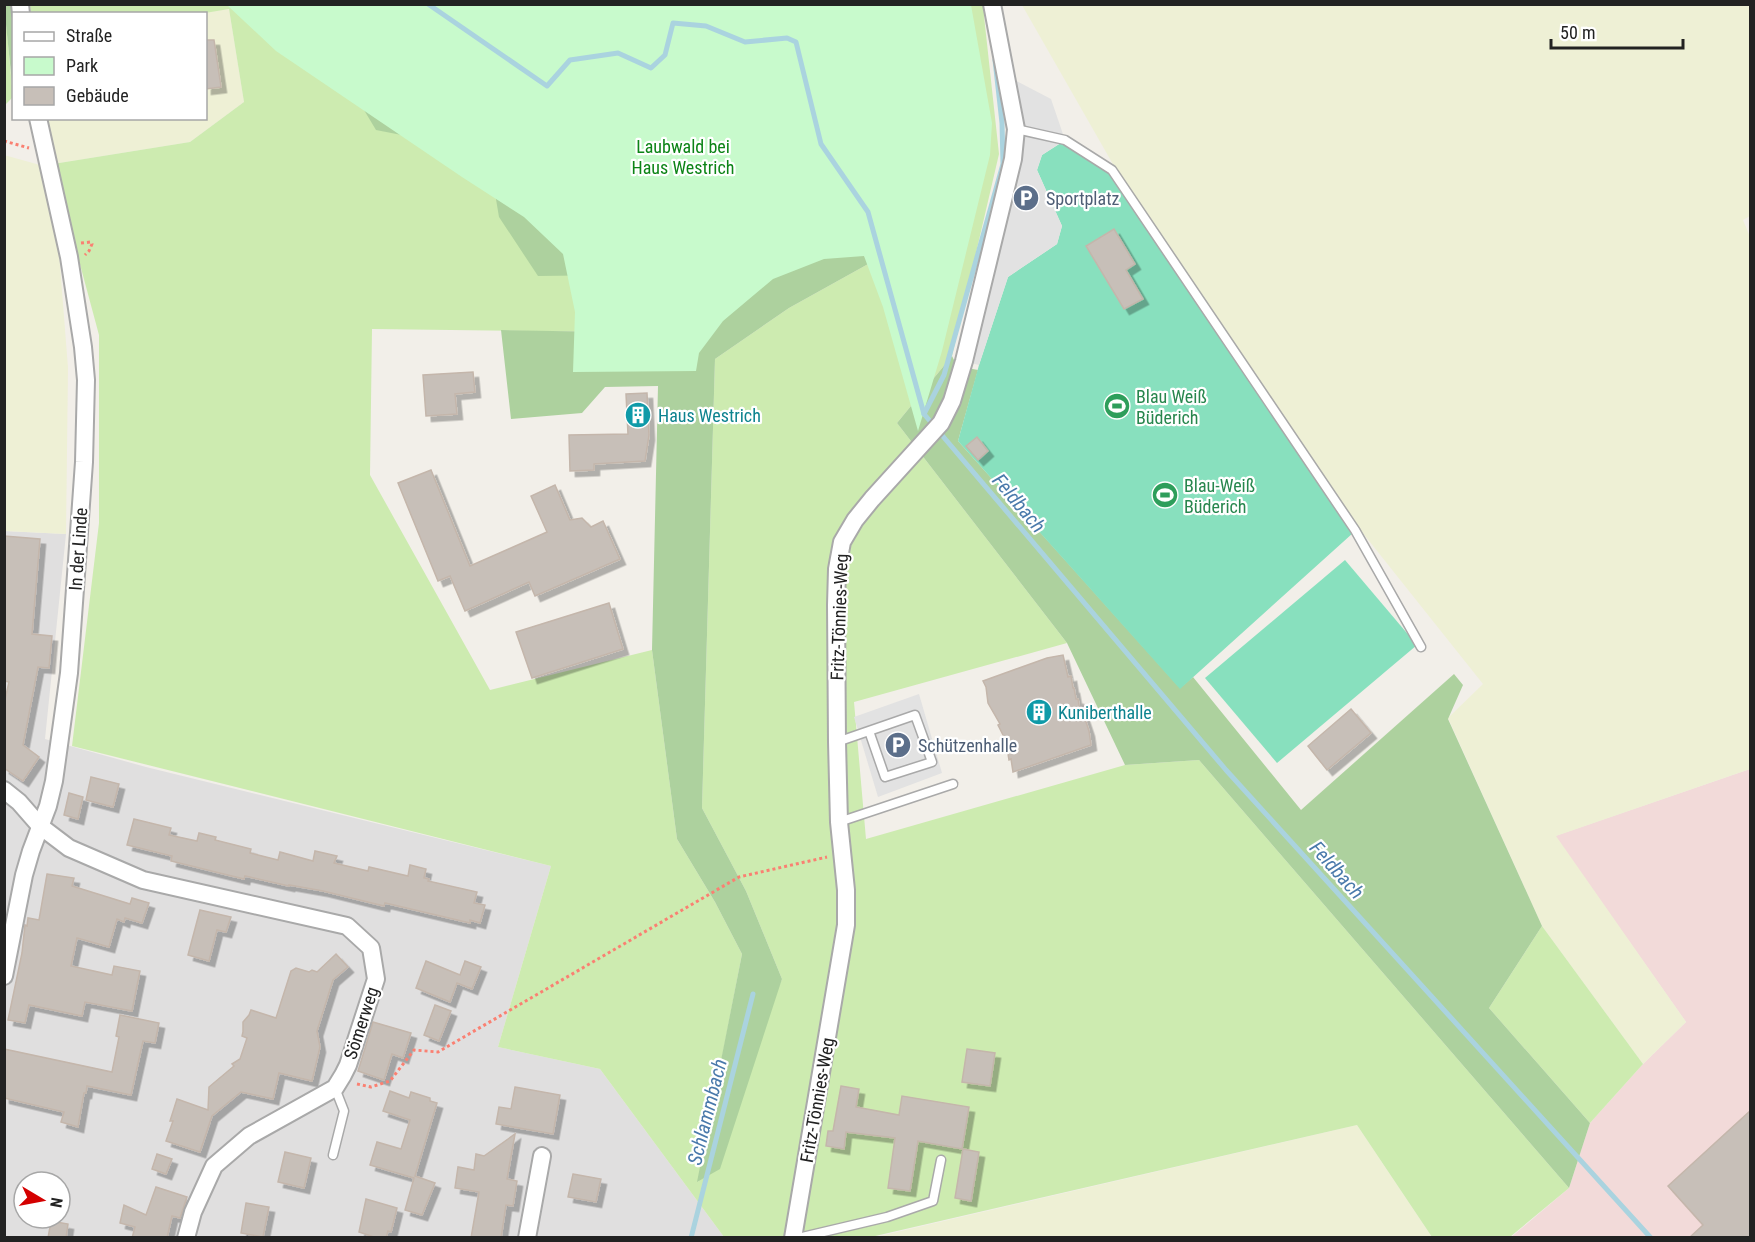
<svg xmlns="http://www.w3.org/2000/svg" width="1755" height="1242" viewBox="0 0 1755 1242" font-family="'Roboto Condensed',sans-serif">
  <defs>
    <filter id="shadow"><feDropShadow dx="5.5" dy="5.5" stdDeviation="0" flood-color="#0004"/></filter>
  </defs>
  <rect width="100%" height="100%" fill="#f2efe9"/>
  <path fill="#e0dfdf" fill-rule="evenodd" d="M4 531 66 534 45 739 146 767 551 866 498 1047 600 1069 724 1237H5ZM24 1182H60V1218H24Z"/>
  <polygon fill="#f2dad9" points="1750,769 1750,1237 1510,1238 1569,1188 1590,1123 1643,1064 1686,1022 1555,836"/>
  <g fill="#eef0d5">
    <polygon points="1022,5 1750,5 1750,216 1743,220 1750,237 1750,769 1556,836 1686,1022 1643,1064 1542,926 1448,718 1483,684 1358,527 1114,166"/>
    <polygon points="229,9 244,102 190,142 53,164 46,119 206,118 206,14 199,13"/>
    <polygon points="4,155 40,165 58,240 68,368 66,534 5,531"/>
    <polygon points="1357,1125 1432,1237 871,1238"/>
  </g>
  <g fill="#cdebb0">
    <polygon points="30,5 301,5 488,152 621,275 612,332 372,329 370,475 490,690 652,650 677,839 715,902 742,954 698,1182 782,979 746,891 702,808 715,359 789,308 870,263 724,5 987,5 984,16 999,154 952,356 897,423 1067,643 854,702 866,839 1125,765 1199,760 1569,1188 1510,1237 1432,1237 1357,1125 871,1237 724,1237 600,1069 498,1047 551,866 72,746 99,523 99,335 53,164 190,142 244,102 229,9 199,14 31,14"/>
    <polygon points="5,11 13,97 5,105 4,105"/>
    <polygon points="1542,926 1643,1064 1590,1123 1489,1008"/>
  </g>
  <g fill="#add19e">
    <polygon points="4,5 14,5 13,83 12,83"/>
    <polygon points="301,5 661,5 870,263 789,308 715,359 702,808 746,891 782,979 720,1169 697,1182 742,954 715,902 677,839 652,650 658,386 605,387 582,413 511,419 501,330 612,332 621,275 538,276 499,217 488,152 376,130"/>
    <polygon points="952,356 957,366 978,370 958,441 1180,688 1193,677 1301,810 1454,674 1463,685 1448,719 1542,926 1489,1008 1590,1123 1569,1188 1199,760 1125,765 1067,643 897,423"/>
  </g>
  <polygon fill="#c8facc" points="227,5 971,5 992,123 990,155 942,351 918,431 883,307 864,256 824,259 773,279 723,321 699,353 696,371 573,372 575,312 563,254 524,217 462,177 276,51"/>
  <g fill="#88e0be">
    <polygon points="1064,141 1109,172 1353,533 1180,689 958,441 979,365 1008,277 1057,244 1062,226 1037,170 1042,155"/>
    <polygon points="1345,560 1417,645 1277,763 1205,678"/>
  </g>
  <g fill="#e2e2e2">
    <polygon points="1007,76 1051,99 1065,140 1042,155 1037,170 1062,226 1057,244 1008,277 979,365 964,361 1013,159"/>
    <polygon points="919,694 942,773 878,797 854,717"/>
  </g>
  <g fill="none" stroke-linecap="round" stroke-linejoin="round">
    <g stroke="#aad3df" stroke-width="5">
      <polyline points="428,4 547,86 570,60 618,53 651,68 665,55 673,23 706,26 745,42 787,38 796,42 821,144 868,212 924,414 1226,770 1651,1238"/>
      <polyline points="924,414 944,375 1003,164 1002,123 995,60"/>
      <polyline points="691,1238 753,994"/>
    </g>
  </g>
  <g fill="#c7bfb8" stroke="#c4b6ab" stroke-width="1.5" filter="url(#shadow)">
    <polygon points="206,40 214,40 221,87 206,89"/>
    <polygon points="1114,229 1135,264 1126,270 1143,299 1124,309 1086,246"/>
    <polygon points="473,372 475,392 455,394 457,414 426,416 423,375"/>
    <polygon points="647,393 649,435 645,461 594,464 594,470 570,471 569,435 628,434 626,394"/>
    <polygon points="977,437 988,451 978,460 966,446"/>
    <polygon points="431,470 470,566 547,532 531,496 555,485 570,520 582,518 591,527 603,521 620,559 535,596 529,582 465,611 450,576 438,581 398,483"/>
    <polygon points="4,536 40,539 32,634 52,636 49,668 38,667 23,745 39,757 23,781 4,768 4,704 9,682 4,681"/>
    <polygon points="609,603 623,649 532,678 516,632"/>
    <polygon points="1063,655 1068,677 1071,676 1073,688 1074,688 1076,699 1078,699 1080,711 1082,710 1089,731 1091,745 1013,772 1011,759 1009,760 1007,748 1005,749 1004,737 998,725 1000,724 988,703 986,687 983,681 1047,658"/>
    <polygon points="1351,709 1371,733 1327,770 1308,746"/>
    <polygon points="91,777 119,784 113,807 86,800"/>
    <polygon points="69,793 83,797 78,819 64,815"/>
    <polygon points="134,819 171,828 169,835 197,841 199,833 216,837 215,840 251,849 250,853 278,860 280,852 313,861 315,851 337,856 334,863 368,871 369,867 408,876 410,865 426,869 424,878 429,879 428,881 477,892 474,903 485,905 480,923 470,920 470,923 385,903 384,906 323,891 289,885 289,886 245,876 244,879 171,861 172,856 127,845"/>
    <polygon points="47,874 74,878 72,886 130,904 132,898 149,903 142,923 125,918 124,922 117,919 109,947 77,938 71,966 112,975 114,966 140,971 132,1011 85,1002 82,1016 29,1005 25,1023 8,1020 22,953 25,925 27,926 28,918 39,920"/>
    <polygon points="200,910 231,917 226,932 217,930 209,961 188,955"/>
    <polygon points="336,954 348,967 333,980 317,1031 320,1047 312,1081 279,1073 273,1099 241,1092 212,1116 200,1152 166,1141 173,1121 170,1121 177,1099 208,1110 209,1087 234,1066 232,1064 240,1059 247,1038 242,1036 243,1032 243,1022 249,1015 251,1010 276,1018 291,971 296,968 309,972 312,970 317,972"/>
    <polygon points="426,961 460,975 465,961 481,967 472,989 457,983 450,1002 416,988"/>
    <polygon points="435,1005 451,1011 439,1041 424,1035"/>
    <polygon points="120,1015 159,1023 155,1043 143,1041 131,1095 87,1086 86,1093 84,1093 78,1127 61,1122 64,1112 4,1098 4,1049 112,1072 119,1037 116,1036"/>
    <polygon points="373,1022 411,1033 403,1058 392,1054 384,1080 358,1071"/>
    <polygon points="967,1049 995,1053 990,1086 962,1082"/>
    <polygon points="841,1086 859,1089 856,1107 899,1115 902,1096 969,1107 962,1149 918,1141 910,1191 888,1188 895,1138 846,1132 844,1149 826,1146 828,1131 833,1131"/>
    <polygon points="515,1087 560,1095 553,1134 496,1124 499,1107 511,1109"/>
    <polygon points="390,1091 409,1098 411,1092 430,1098 430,1101 437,1103 415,1176 435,1183 422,1215 405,1210 414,1178 370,1165 377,1142 401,1149 410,1120 383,1111"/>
    <polygon points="1750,1111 1750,1238 1689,1238 1703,1225 1668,1186"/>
    <polygon points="515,1134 507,1179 517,1181 513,1206 506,1205 501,1238 471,1238 479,1192 455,1188 458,1167 474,1170 476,1154 484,1156"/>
    <polygon points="963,1149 979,1152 971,1201 955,1198"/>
    <polygon points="285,1152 311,1158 304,1188 278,1182"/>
    <polygon points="157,1154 172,1159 166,1174 152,1169"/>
    <polygon points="573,1174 601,1179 596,1202 568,1197"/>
    <polygon points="156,1187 187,1197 180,1218 172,1216 167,1238 132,1238 135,1227 120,1223 124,1205 146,1215"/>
    <polygon points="366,1199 397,1208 391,1232 388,1231 386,1238 377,1238 359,1232"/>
    <polygon points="246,1203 269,1207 263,1237 241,1233"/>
    <polygon points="51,1221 68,1224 66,1238 48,1238"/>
  </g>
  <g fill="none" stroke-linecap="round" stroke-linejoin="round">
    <defs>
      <g id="lane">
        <polyline points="1016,129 1065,140 1112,170 1355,530 1421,647"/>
        <polyline points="837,742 915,715 932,762 885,777 869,731"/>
        <polyline points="839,822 953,784"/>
        <polyline points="333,1155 344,1111 335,1088"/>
        <polyline points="798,1238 887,1217 933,1201 941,1160"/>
      </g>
      <g id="street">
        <polyline points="20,4 21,14"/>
        <polyline points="4,790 19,802 40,826 69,848 143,880 347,926 371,948 376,979 348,1065 343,1075 335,1088 249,1136 214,1166 193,1212 186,1238"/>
        <polyline points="4,976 24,875 31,851 48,806 54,781 69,673 84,462 86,380 83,347 69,257 38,118"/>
        <polyline points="527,1238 542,1156"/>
        <polyline points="793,1238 846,925 846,890 839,822 837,742 836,605 837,569 842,542 855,520 872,499 941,423 952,401 964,361 1013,159 1016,129 992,4"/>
      </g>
    </defs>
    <use href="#lane" stroke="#a9a9a9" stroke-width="11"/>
    <use href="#street" stroke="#a9a9a9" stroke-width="20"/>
    <g stroke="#fa8072" stroke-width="3" stroke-dasharray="3 3" stroke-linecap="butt">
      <polyline points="4,141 29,148"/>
      <polyline points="81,243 91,242 92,244 89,251 85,255"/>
      <polyline points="357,1084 371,1087 390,1081 414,1050 438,1052 739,877 827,857"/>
    </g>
    <use href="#lane" stroke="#fff" stroke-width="8"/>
    <use href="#street" stroke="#fff" stroke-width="16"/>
  </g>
  <defs>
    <symbol id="parking-disc" viewBox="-11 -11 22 22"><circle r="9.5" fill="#5c6f8a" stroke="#fff"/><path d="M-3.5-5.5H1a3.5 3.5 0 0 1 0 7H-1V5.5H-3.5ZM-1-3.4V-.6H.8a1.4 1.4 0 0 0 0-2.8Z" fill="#fff"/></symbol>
    <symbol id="stadium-disc" viewBox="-11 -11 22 22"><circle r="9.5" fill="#2e9e5b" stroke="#fff"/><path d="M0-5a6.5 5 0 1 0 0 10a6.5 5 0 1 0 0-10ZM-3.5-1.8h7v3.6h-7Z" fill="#fff"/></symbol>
    <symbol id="building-disc" viewBox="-11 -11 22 22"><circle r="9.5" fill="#0f9aa8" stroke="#fff"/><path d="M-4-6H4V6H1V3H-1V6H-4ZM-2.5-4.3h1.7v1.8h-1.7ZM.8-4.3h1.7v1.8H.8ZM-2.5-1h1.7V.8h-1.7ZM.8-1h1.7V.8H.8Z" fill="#fff"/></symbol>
  </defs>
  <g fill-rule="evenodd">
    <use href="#parking-disc" x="1011" y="183" width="30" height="30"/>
    <use href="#stadium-disc" x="1102" y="391" width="30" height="30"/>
    <use href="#building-disc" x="623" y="400" width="30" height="30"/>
    <use href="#stadium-disc" x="1150" y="480" width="30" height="30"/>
    <use href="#building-disc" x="1024" y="697" width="30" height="30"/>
    <use href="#parking-disc" x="883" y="730" width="30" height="30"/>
  </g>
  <g text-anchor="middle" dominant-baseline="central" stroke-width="4.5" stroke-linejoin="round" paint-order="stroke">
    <g font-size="18" fill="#0c8416" stroke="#fff">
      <text x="683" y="146">Laubwald bei<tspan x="683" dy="21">Haus Westrich</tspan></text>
    </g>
    <g font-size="18" fill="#4e5e75" stroke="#fff" text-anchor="start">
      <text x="1046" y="198">Sportplatz</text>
      <text x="918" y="745">Schützenhalle</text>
    </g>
    <g font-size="18" fill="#27864d" stroke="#fff" text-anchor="start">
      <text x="1136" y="396">Blau Weiß<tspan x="1136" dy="21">Büderich</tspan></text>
      <text x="1184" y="485">Blau-Weiß<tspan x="1184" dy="21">Büderich</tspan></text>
    </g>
    <g font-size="18" fill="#0d838f" stroke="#fff" text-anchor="start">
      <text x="658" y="415">Haus Westrich</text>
      <text x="1058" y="712">Kuniberthalle</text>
    </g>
    <g font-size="18" fill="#222" stroke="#fff">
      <text transform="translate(78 549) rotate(-86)">In der Linde</text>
      <text transform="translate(839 617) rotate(-88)">Fritz-Tönnies-Weg</text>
      <text transform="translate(361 1023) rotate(-72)">Sömerweg</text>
      <text transform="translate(817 1100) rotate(-80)">Fritz-Tönnies-Weg</text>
    </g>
    <g font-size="20" font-style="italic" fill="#4a7aab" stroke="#fff">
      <text transform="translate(1019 503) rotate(50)">Feldbach</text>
      <text transform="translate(1337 870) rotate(48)">Feldbach</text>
      <text transform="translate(707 1112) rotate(-76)">Schlammbach</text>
    </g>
  </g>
  <rect width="1755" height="1242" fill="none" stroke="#222222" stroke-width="12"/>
  <rect x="12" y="12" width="195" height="108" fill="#ffffff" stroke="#a7a7a7" stroke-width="1.5"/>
  <rect x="24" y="32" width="30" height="9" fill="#ffffff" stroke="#a7a7a7" stroke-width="1.5"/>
  <text x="66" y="42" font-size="18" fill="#222222">Straße</text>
  <rect x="24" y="57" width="30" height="18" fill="#c8facc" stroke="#a7a7a7" stroke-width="1.5"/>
  <text x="66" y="72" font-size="18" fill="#222222">Park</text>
  <rect x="24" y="87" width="30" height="18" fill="#c7bfb8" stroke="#a7a7a7" stroke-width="1.5"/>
  <text x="66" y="102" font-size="18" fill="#222222">Gebäude</text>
  <g transform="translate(42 1200) rotate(100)"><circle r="28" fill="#ffffff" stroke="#a7a7a7" stroke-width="1.5"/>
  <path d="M0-4.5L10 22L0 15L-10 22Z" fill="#d40000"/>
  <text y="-9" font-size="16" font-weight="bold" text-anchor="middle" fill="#222222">N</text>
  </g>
  <path d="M1551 39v9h132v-9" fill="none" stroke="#222222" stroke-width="3"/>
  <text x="1560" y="39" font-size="18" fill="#222222" stroke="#ffffff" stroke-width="4.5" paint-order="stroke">50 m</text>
</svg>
